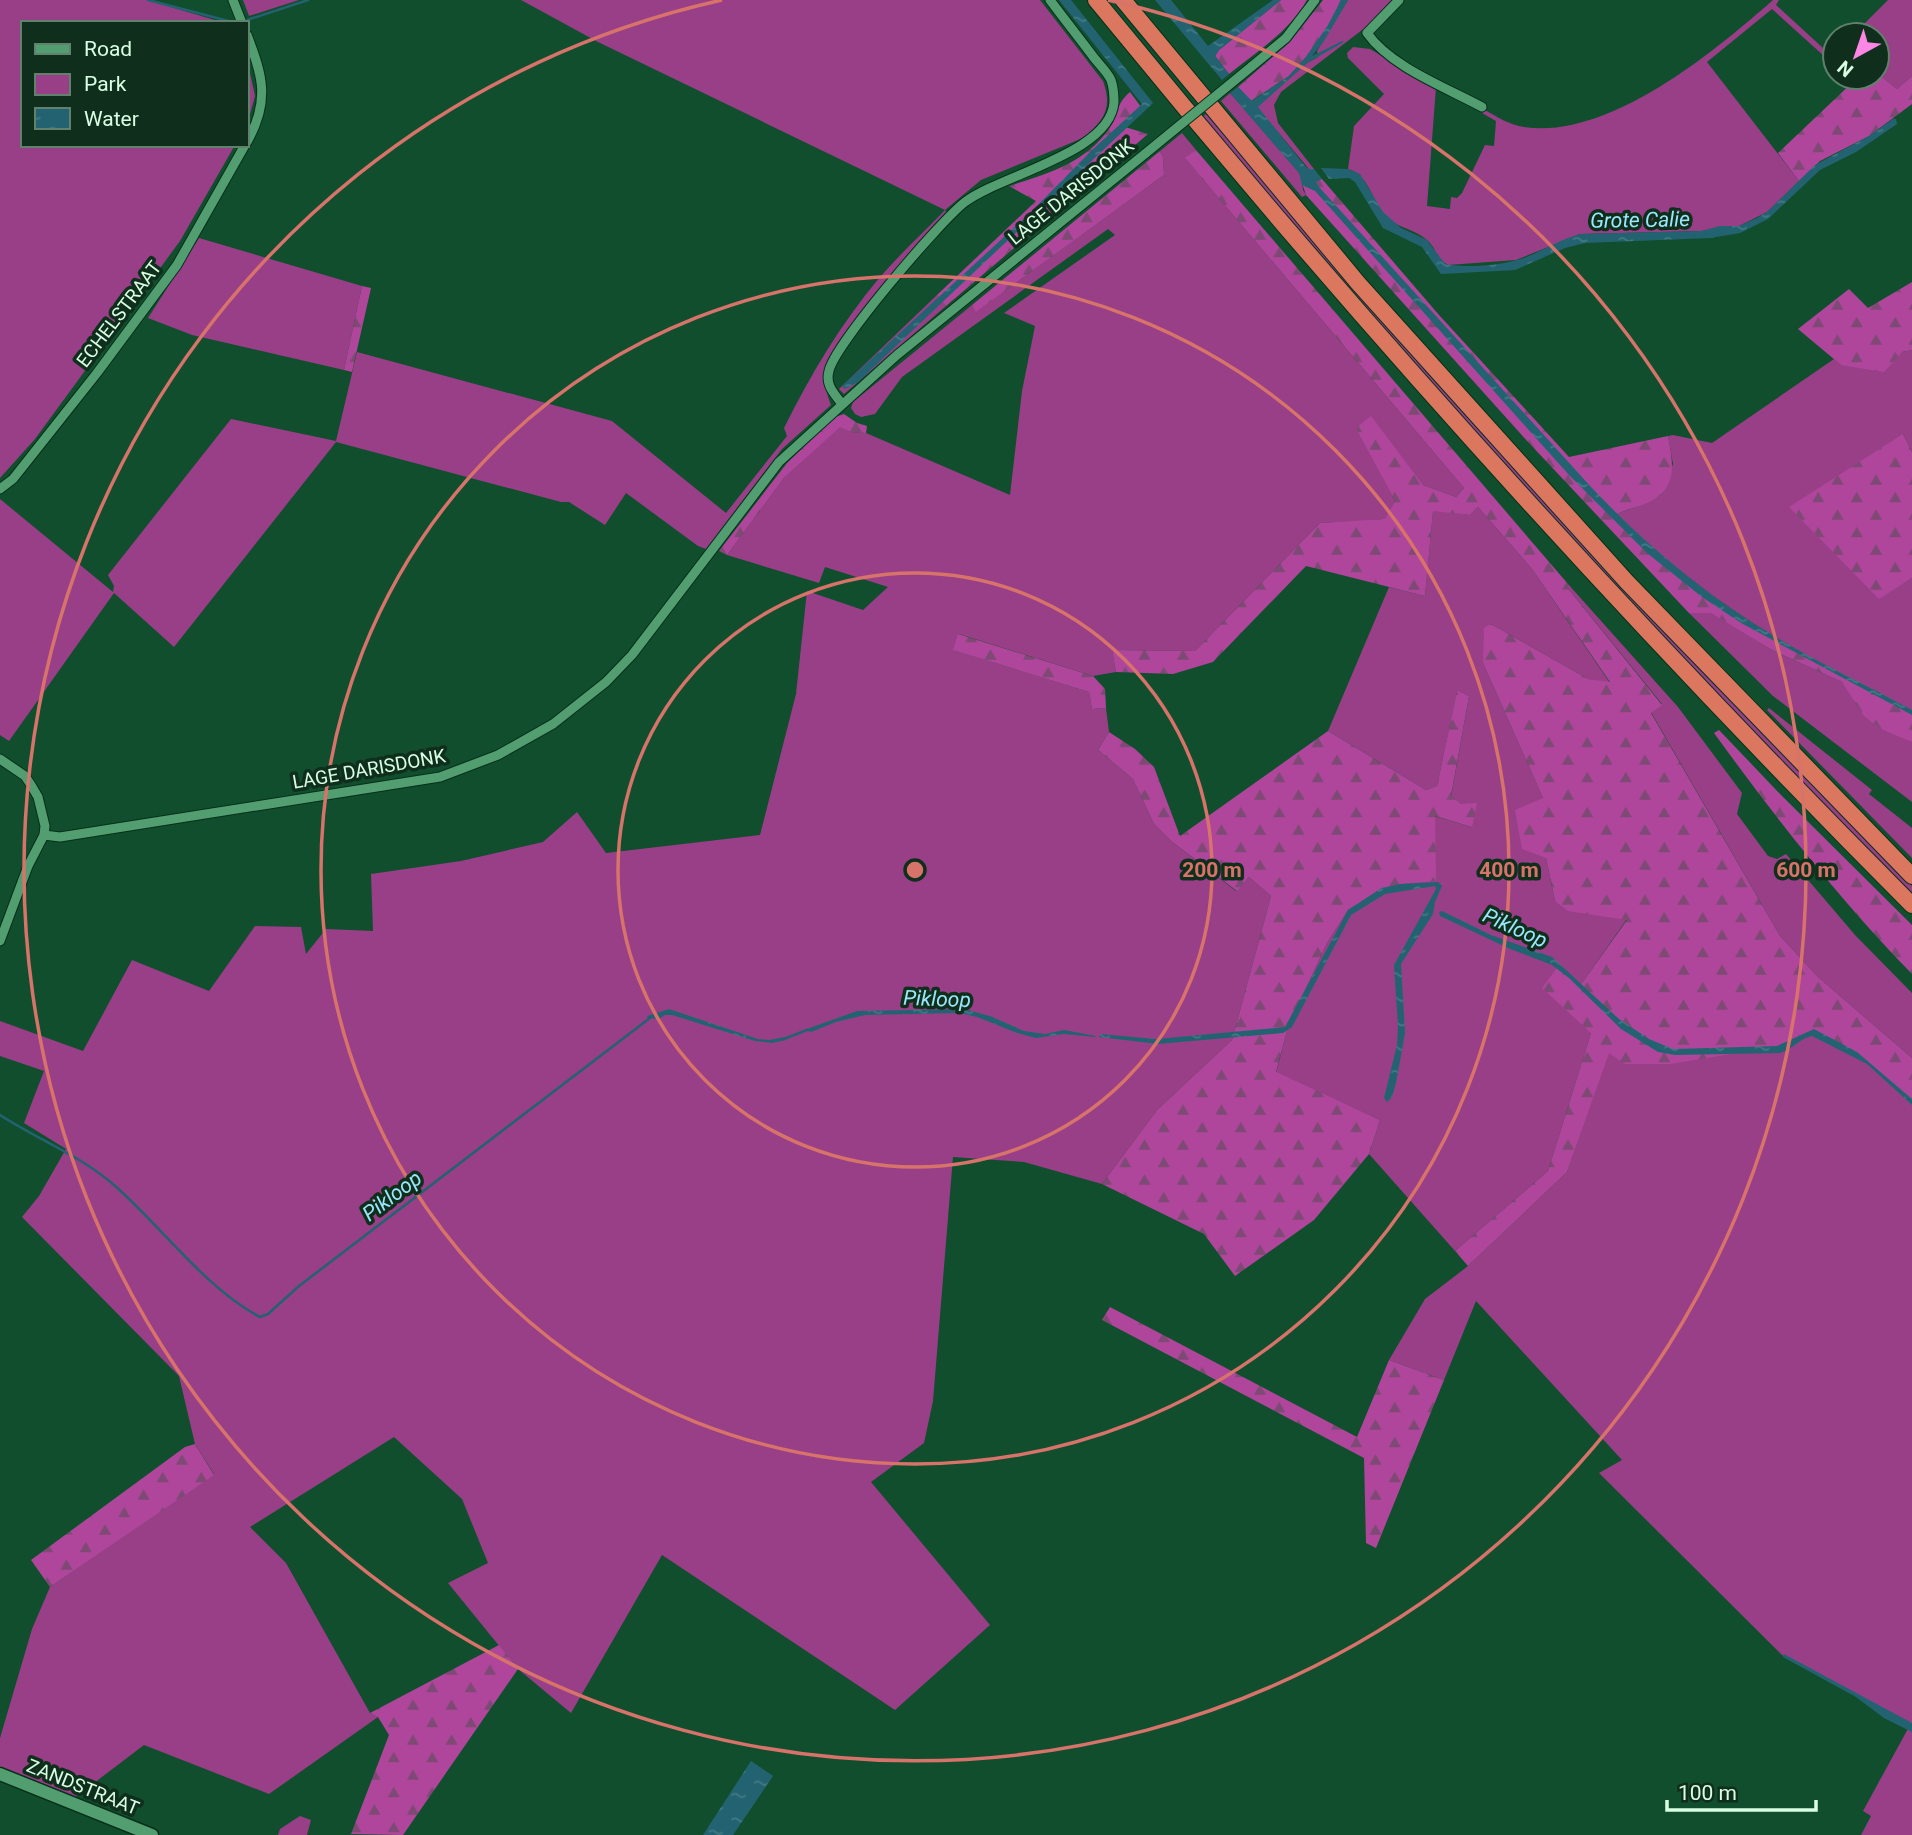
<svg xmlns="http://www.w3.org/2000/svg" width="1912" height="1835" viewBox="0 0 1912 1835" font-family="Roboto,sans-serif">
  <defs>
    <pattern id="forest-firs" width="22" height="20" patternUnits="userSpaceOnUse" patternTransform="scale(1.75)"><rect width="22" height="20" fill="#af469c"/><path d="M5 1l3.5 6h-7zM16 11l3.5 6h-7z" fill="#7e4974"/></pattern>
    <pattern id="water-ripples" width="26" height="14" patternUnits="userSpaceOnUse" patternTransform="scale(1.75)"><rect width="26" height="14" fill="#236371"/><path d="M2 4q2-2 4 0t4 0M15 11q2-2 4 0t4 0" fill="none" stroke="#427a85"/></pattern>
  </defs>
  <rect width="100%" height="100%" fill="#114e2d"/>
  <g fill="#983f87">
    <polygon points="0,0 147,0 225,23 23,23 23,145 235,145 180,241 35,439 0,478"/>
    <polygon points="243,0 299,0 249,16"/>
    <path d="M521 0H1040L1103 81C1113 108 1104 121 1083 138L981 180 945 210 947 213 837 347C823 372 821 378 831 405L782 449 706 549 698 546 626 493 605 525 569 502H561L336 442 174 647 114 593 9 741 0 735V499L113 592 114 586 108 575 231 419 336 441 357 352 612 421 726 513 787 436 784 428C810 375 842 322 880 277 900 254 923 233 945 210L598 42Z"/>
    <polygon points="1348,0 1392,0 1366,27 1281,92 1274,105 1278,123 1314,169 1309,169 1257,107 1307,63 1318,57 1317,51"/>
    <path d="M1773 0H1779L1776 5 1835 59V66L1772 9 1707 62 1799 181 1767 212 1739 226 1701 231 1580 234 1516 260 1448 265C1437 259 1436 248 1427 240 1412 227 1394 229 1381 210 1371 196 1367 174 1348 169L1354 126 1384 94 1348 58 1347 53 1353 47 1370 49 1436 87 1427 206 1450 209 1451 197 1457 198 1462 193 1485 145 1494 146 1496 121 1482 113 1485 110C1497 117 1510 125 1524 127 1608 140 1714 52 1773 0Z"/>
    <polygon points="1888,0 1912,0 1912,76 1897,89 1877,73 1877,35 1853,35"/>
    <polygon points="247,59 255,96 247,125"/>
    <polygon points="1230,93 1301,175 1303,190 1306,195 1302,197 1221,101"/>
    <polygon points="1206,114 1427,373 1559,518 1684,653 1912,886 1912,894 1680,657 1424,378 1201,118"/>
    <polygon points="1182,133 1196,150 1186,159 1464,488 1456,497 1423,485 1357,428 1395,501 1385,520 1320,523 1195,651 1112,650 1116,672 1093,676 959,634 954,650 1089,692 1092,709 1106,708 1109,732 1098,750 1133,779 1154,824 1171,841 1236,891 1249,877 1271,896 1232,1040 1157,1110 1102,1184 1024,1162 953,1157 933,1401 924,1443 871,1482 990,1625 895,1710 662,1555 571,1713 518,1669 448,1583 488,1563 462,1499 394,1437 250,1527 286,1563 370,1713 378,1717 269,1794 144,1745 73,1799 0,1768 0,1738 32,1629 50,1587 214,1474 195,1444 179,1376 22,1217 39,1196 66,1149 24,1123 44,1071 0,1056 0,1021 83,1051 132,960 209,991 255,926 301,927 306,954 326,929 373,931 371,874 461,861 543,842 577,812 606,853 760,835 796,694 807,591 863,610 888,587 825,567 819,583 727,555 784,478 840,426 851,432 866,433 1010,495 1022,391 1035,326 1004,313 1115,235 1108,229 902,377 875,414 861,417 855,414 851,408 853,402 972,305 977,311 1164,175 1163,157 1160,151"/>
    <polygon points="199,238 362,286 344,370 192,335 148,318"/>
    <polygon points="937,295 946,306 844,394 839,389"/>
    <path d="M1912 350V452L1903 434 1879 598 1912 578V710C1866 684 1818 663 1774 636 1716 601 1665 561 1616 514L1645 504 1660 495 1673 464 1668 436 1673 435 1712 443 1834 359 1841 365Z"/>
    <polygon points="1478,507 1532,569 1610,683 1588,679 1491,624 1483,663 1543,798 1546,858 1555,901 1627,919 1582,983 1579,984 1591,1033 1548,1171 1455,1251 1369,1154 1380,1120 1276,1073 1288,1027 1327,943 1348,910 1382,888 1434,816 1472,827 1461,804 1451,797 1469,696 1457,692 1437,786 1426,790 1328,731 1389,587 1425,596 1433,510 1470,515"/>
    <polygon points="1568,584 1678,707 1742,793 1737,814 1768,856 1777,859 1786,854 1855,935 1912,993 1912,1058 1818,977 1780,936 1651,712 1662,704 1566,586"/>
    <polygon points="1698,612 1711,613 1721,618 1772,650 1842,682 1851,693 1856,704 1912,742 1912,802 1773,696 1689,613"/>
    <polygon points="1769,708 1872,790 1869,794 1912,828 1912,858 1767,710"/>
    <polygon points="1808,1033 1862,1059 1912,1102 1912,1835 1861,1835 1871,1816 1863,1811 1910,1725 1782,1655 1599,1473 1622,1460 1476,1301 1444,1380 1389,1360 1425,1299 1468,1266 1567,1172 1608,1052"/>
    <polygon points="300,1816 311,1820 307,1835 278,1835 280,1829"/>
  </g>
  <g fill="url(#forest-firs)">
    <path d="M1281 0H1307C1290 31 1256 52 1229 74L1215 56 1219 50Z"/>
    <polygon points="1323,0 1341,0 1329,25 1306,57 1289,76 1251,101 1238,87 1290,42"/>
    <polygon points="1877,73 1897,89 1912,76 1912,104 1869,136 1820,161 1799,181 1778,153 1856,79 1855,77 1877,77"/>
    <path d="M1130 92 1144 111 1125 127 1148 134 946 306 937 295 1036 201 1009 186C1047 174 1085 163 1109 129 1120 114 1114 106 1130 92Z"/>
    <polygon points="1196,150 1568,584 1566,586 1662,705 1651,713 1780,936 1818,977 1912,1058 1912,1102 1862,1059 1808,1033 1793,1044 1670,1064 1625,1064 1609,1053 1567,1172 1468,1266 1455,1251 1548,1171 1591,1033 1542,988 1560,964 1579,984 1582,983 1627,920 1568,911 1555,901 1546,858 1522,849 1515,810 1543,798 1483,663 1484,628 1491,624 1588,679 1610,682 1532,569 1478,507 1470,515 1433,511 1425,596 1306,566 1213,662 1173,674 1116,672 1112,650 1195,651 1320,523 1385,519 1395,501 1356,428 1371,416 1423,485 1456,497 1464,488 1185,158"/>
    <polygon points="1160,151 1163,157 1164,175 976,312 972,305"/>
    <path d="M1322 179 1439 315 1569 457 1668 436C1674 468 1678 490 1643 505 1634 508 1625 510 1617 514 1665 561 1716 602 1774 636 1819 663 1867 684 1912 710V742L1881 729 1864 716 1842 682 1772 650 1711 613H1689L1529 443 1306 195 1301 180Z"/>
    <polygon points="1912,282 1912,350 1902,352 1884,372 1841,365 1798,329 1849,289 1868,308"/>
    <polygon points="362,286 371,288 352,372 344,370"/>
    <polygon points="844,414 857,423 867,426 866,433 851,432 840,427 784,478 727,555 719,551 787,463 835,417"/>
    <polygon points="1903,434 1912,452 1912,578 1879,599 1789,507"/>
    <polygon points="958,634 1093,676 1105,689 1106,708 1092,709 1089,692 953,650"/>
    <polygon points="1457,691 1469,696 1451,796 1461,804 1477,803 1472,827 1435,816 1436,881 1400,884 1382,888 1348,910 1327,943 1288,1027 1276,1072 1380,1120 1369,1154 1314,1220 1235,1276 1204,1234 1102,1184 1157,1110 1232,1040 1271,896 1249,877 1237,891 1171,841 1154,824 1133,779 1098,750 1109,732 1135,749 1154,767 1180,836 1328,731 1426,790 1437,786"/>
    <path d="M1719 730 1781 795 1912 925V974C1839 899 1775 817 1714 733Z"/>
    <polygon points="1110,1307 1357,1437 1389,1360 1444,1380 1376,1548 1366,1543 1364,1458 1102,1320"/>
    <polygon points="195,1444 214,1475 50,1587 31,1560 185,1447"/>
    <polygon points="499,1645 518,1669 403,1835 351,1834 389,1735 378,1717 370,1713"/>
  </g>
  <g fill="url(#water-ripples)">
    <polygon points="1059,0 1071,0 1153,103 858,382 845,389 842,386 1029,214 1091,151 1142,104"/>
    <polygon points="1155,0 1171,0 1208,46 1273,0 1281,0 1219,50 1215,56 1229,74 1222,80"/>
    <path d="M1341 0H1348L1324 41 1312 56 1342 41 1344 42 1307 63 1258 107 1305 166 1309 169H1314L1322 179 1316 182 1319 187 1591 487C1646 545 1705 595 1774 636 1819 663 1867 685 1912 710V715L1741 623 1702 597 1647 553 1569 475 1315 191 1302 185 1299 173 1230 93 1238 87 1252 101 1289 76 1306 57 1328 25Z"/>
    <path d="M1893 119H1896L1897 124 1856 152 1820 170 1768 219 1740 233 1710 238 1585 243 1565 248 1515 270 1441 274 1422 247 1383 228 1355 182 1349 178 1329 179 1321 168 1348 169 1360 174 1383 212 1401 228 1427 240 1445 264C1466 268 1499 266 1521 259 1542 252 1559 239 1581 234L1701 231 1720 226H1739L1757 218 1767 212 1815 165 1869 136Z"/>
    <polygon points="1438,882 1442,886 1435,902 1433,914 1401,964 1405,1033 1396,1083 1392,1097 1387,1102 1384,1098 1397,1045 1398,1026 1394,965 1436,889 1435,886 1385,894 1351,915 1292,1027 1283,1033 1158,1044 1099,1037 1100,1034 1156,1039 1285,1027 1348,910 1382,888 1400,884"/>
    <path d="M1442 911 1491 935 1552 957 1619 1019 1649 1039 1673 1049 1777 1046 1814 1029 1857 1052 1912 1099V1105L1867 1064 1812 1036C1800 1038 1792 1050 1780 1053L1675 1055 1658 1052 1621 1029 1569 978 1552 965 1510 949 1440 916 1439 912Z"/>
    <polygon points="669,1009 758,1039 769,1040 785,1037 786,1040 772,1043 755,1041 672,1015 665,1015 659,1019 648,1018 647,1016"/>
    <polygon points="964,1009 990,1016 1024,1031 1045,1034 1064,1030 1096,1036 1095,1037 1064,1034 1036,1038 1017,1033 977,1017 960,1013 865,1015 836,1022 811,1032 804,1030 857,1011"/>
    <polygon points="1784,1654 1912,1723 1912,1732 1884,1718 1856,1697 1783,1657"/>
    <polygon points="751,1761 773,1776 733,1835 703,1835"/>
  </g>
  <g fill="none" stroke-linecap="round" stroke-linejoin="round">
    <g stroke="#236371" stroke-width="2.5">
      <polyline points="148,0 236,23"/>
      <polyline points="247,20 308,0"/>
      <polyline points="784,1039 807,1030"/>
      <path d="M0 1115C37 1139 81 1156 114 1185 160 1225 206 1289 260 1317L268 1314 299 1286 650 1018"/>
    </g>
    <defs>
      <g id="street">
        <polyline points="233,0 242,23"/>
        <path d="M1399 0 1367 33C1391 67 1445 87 1482 107"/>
        <path d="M247 35C263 76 270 101 247 142"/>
        <polyline points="1251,67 1286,38 1315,0"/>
        <path d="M842 404C834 393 825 385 829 371 834 345 941 220 965 202 1000 175 1111 153 1114 102 1114 96 1113 86 1111 80 1108 73 1100 65 1095 59 1080 39 1065 20 1050 0"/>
        <polyline points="0,489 13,479 97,373 177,265 245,145"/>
        <polyline points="0,759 25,776 31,785 38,797 45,826 44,835 28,866 0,941"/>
        <polyline points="44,835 60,837 440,777 498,755 553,724 606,682 632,655 779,462 897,355 1146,153"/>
      </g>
      <polyline id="secondary" points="0,1774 152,1835"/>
      <g id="highway">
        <path d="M1096 0C1353 315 1625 617 1912 905"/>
        <polyline points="1123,0 1358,283 1627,582 1912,876"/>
      </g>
    </defs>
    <use href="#street" stroke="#06301a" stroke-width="11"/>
    <use href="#secondary" stroke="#06301a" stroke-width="15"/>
    <use href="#highway" stroke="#06301a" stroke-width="18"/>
    <use href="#street" stroke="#539e70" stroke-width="9"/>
    <use href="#secondary" stroke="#539e70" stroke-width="12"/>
    <use href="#highway" stroke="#da775e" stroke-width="16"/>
    <defs>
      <polyline id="street-bridge" points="1146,153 1251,67"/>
    </defs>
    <use href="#street-bridge" stroke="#06301a" stroke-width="11" stroke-linecap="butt"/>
    <use href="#street-bridge" stroke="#539e70" stroke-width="9"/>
  </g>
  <g fill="none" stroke="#d7736a" stroke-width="3.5">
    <circle cx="915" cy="870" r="297"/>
    <circle cx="915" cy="870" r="594"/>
    <path d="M1108 0A891 891 0 1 1 722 0"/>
  </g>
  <g text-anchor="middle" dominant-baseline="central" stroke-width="7" stroke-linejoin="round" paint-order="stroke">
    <g font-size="19" fill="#d9fee4" stroke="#0f2f1c">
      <text transform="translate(1071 192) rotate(-39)">LAGE DARISDONK</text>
      <text transform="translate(119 314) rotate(-53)">ECHELSTRAAT</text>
      <text transform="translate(369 769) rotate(-10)">LAGE DARISDONK</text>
      <text transform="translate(83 1787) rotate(22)">ZANDSTRAAT</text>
    </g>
    <g font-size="21" font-style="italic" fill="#9ae6fa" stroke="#0f2f1c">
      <text transform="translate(1640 220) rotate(-1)">Grote Calie</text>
      <text transform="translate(1515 928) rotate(24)">Pikloop</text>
      <text transform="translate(937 999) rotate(2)">Pikloop</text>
      <text transform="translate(392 1196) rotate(-37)">Pikloop</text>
    </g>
  </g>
  <circle cx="915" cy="870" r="10" fill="#d7736a" stroke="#0f2f1c" stroke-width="3.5"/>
  <g font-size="21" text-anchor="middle" font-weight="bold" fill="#d7736a" stroke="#0f2f1c" stroke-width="7" stroke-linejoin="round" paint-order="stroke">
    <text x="1212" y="877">200 m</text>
    <text x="1509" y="877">400 m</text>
    <text x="1806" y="877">600 m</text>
  </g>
  <rect x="21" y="21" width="228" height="126" fill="#0f2f1c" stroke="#60826c" stroke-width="2"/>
  <rect x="35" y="44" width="35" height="10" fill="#539e70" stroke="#60826c" stroke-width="2"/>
  <text x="84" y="56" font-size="21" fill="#d9fee4">Road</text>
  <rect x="35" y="74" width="35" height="21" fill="#983f87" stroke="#60826c" stroke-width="2"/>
  <text x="84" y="91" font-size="21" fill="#d9fee4">Park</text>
  <rect x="35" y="108" width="35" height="21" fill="url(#water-ripples)" stroke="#60826c" stroke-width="2"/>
  <text x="84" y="126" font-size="21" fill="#d9fee4">Water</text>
  <g transform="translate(1856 56) rotate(220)"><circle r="33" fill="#0f2f1c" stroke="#60826c" stroke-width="2"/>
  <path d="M0-5L12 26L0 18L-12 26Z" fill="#fc86e4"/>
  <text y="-10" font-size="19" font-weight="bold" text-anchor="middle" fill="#d9fee4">N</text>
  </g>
  <path d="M1667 1800v10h149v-10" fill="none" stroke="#d9fee4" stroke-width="3.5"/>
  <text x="1678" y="1800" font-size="21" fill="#d9fee4" stroke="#0f2f1c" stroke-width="5" paint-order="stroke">100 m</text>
</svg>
